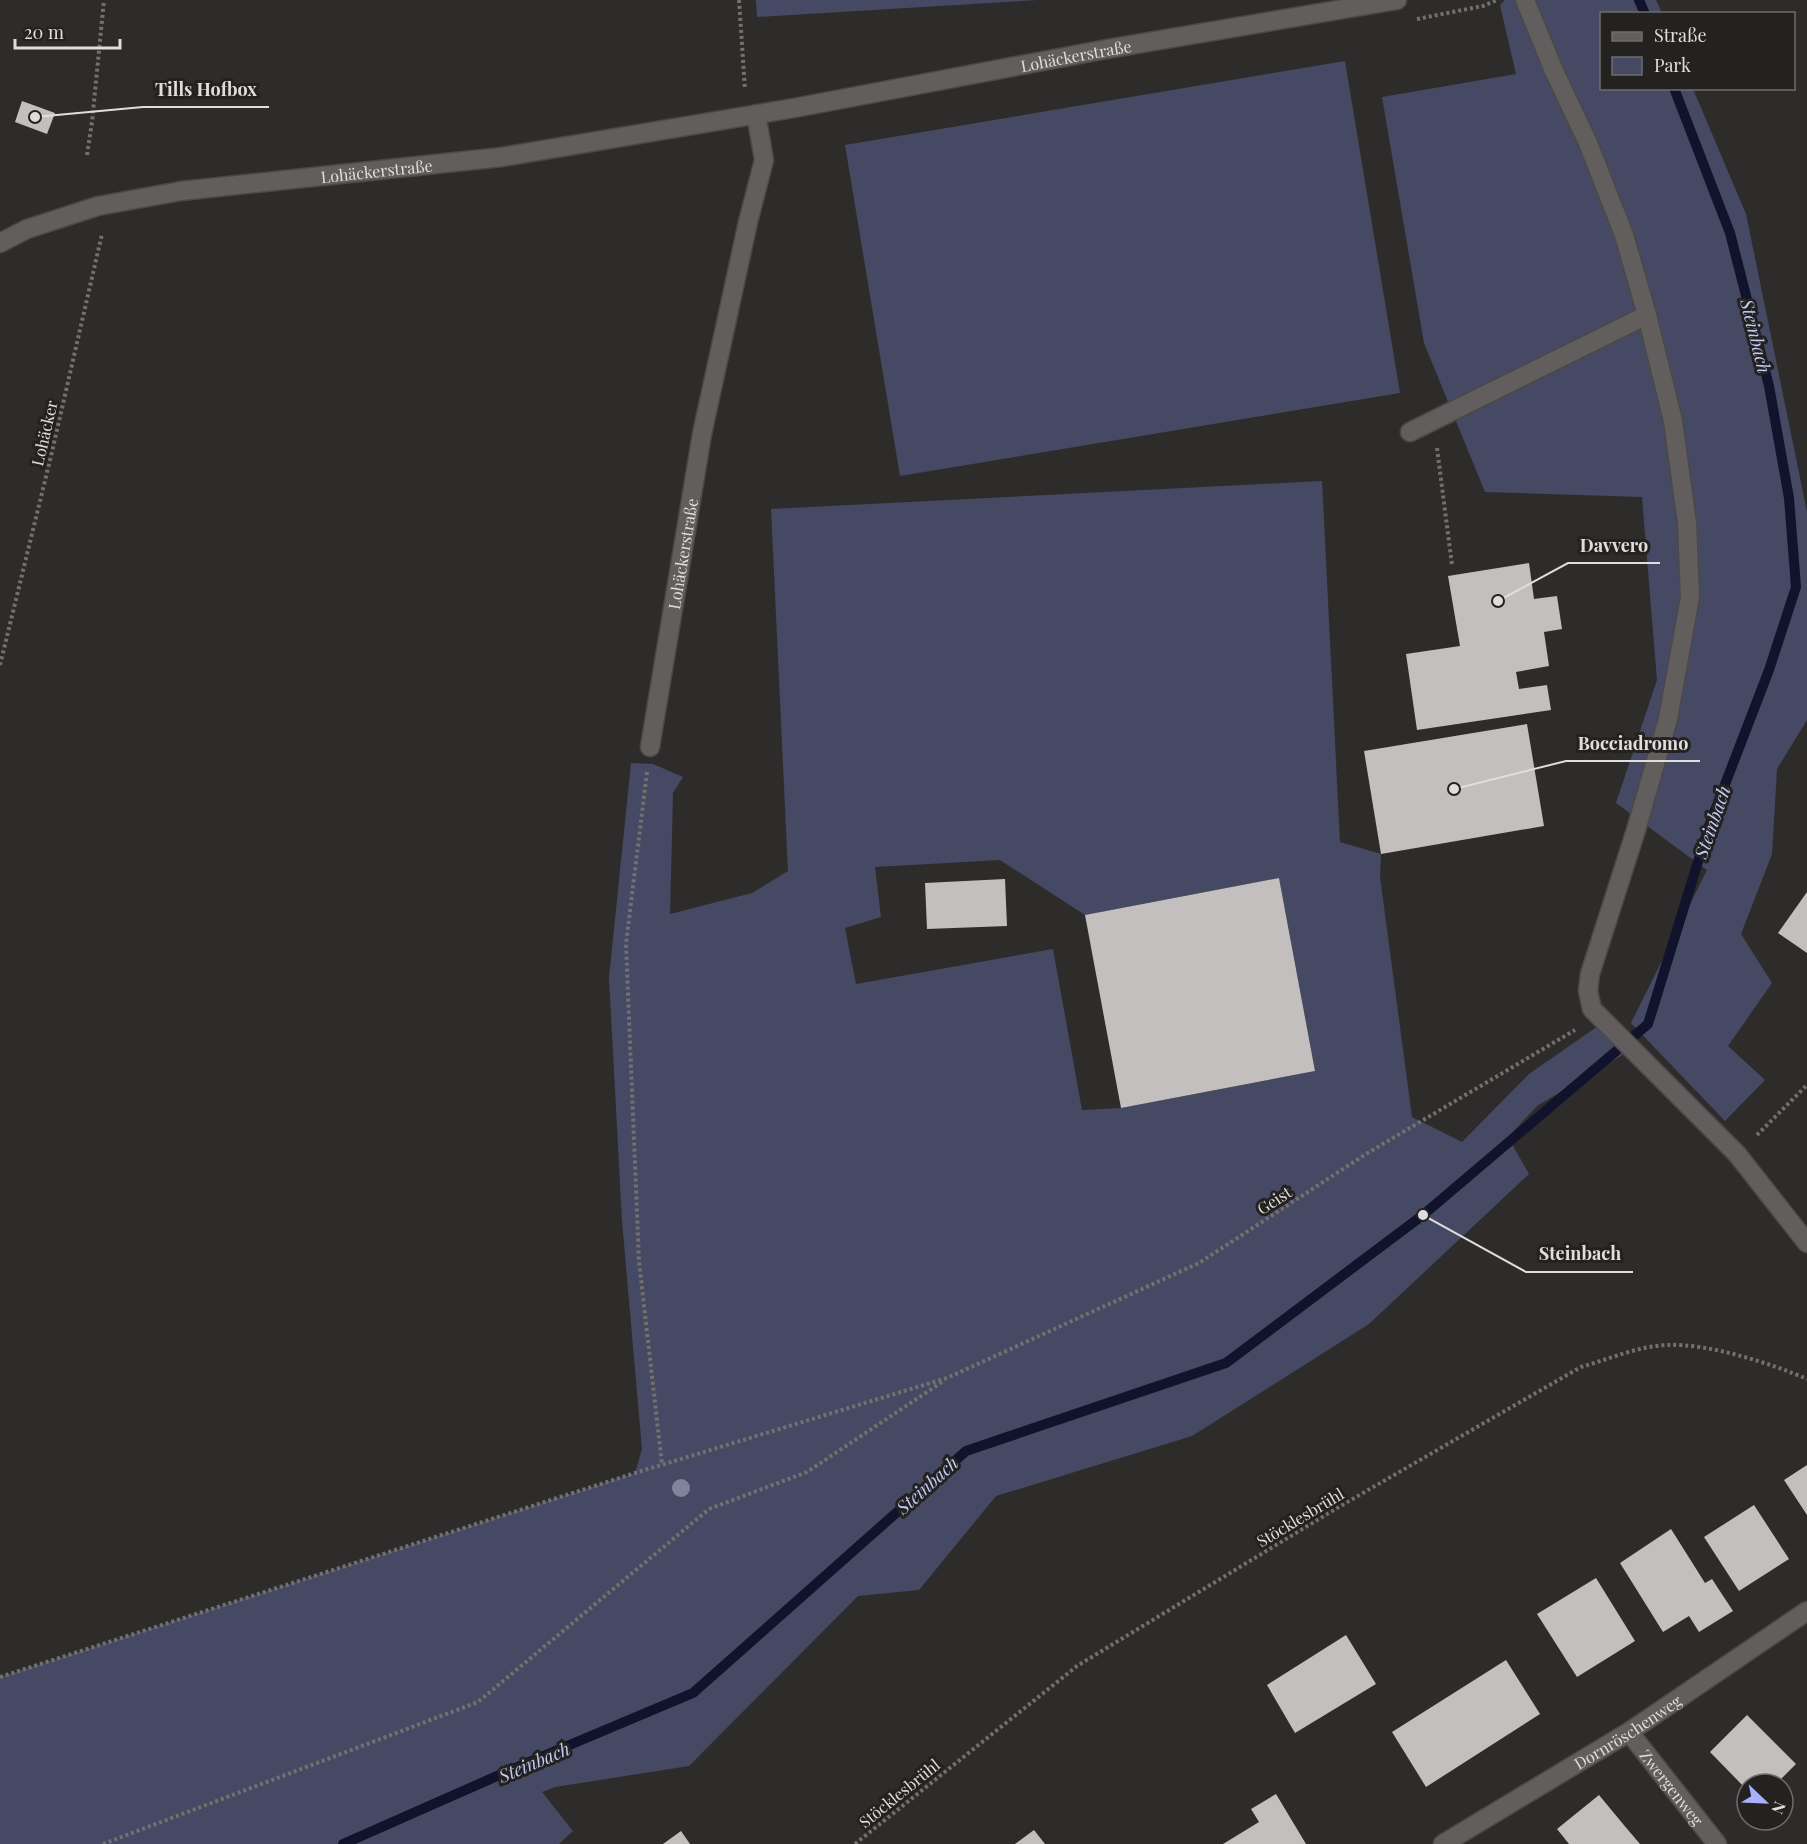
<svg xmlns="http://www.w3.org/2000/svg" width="1807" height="1844" viewBox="0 0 1807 1844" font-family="'Playfair Display',serif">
  <rect width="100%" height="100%" fill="#2e2c2a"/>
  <g fill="#464964" fill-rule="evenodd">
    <polygon points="756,0 1038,0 757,17"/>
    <polygon points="1505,0 1656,0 1662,13 1602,14 1602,88 1693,89 1746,214 1807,512 1807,720 1777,769 1772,854 1741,934 1772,983 1728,1046 1765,1080 1725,1121 1631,1023 1707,870 1616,803 1657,680 1642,497 1485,492 1424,343 1382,97 1516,74 1500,5"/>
    <polygon points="1345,61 1400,393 900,476 845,145"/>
    <path d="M1322 481 1340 842 1381 854 1380 877 1412 1117 1462 1142 1529 1074 1598 1026 1629 1051 1537 1106 1508 1137 1529 1174 1369 1324 1192 1436 996 1496 919 1590 858 1596 689 1766 555 1787 542 1792 573 1831 559 1844H0V1677L635 1473 642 1449 622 1221 609 978 631 763 653 764 683 777 673 793 670 914 752 893 788 871 771 509ZM1000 860 1085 915 1279 878 1315 1071 1121 1108 1082 1110 1053 949 856 984 845 928 881 917 875 867Z"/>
  </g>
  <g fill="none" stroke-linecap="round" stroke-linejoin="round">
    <g stroke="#11122b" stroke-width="10">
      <polyline points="1639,0 1645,14"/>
      <polyline points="343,1844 522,1765 693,1693 966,1451 1226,1363 1423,1215 1648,1024 1709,826 1769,670 1796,587 1789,498 1769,386 1730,233 1674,88"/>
    </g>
  </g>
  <g fill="#c2bfbe">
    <polygon points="22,101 55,113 47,134 15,122"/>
    <polygon points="1529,563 1534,599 1557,596 1562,629 1544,632 1549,666 1516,672 1519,689 1547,685 1551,710 1417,730 1406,654 1460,646 1448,576"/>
    <polygon points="1527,724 1544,826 1381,854 1364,751"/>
    <polygon points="1279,878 1315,1071 1121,1108 1085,915"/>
    <polygon points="1005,879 1007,926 927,929 925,883"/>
    <polygon points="1807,892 1807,953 1778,933"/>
    <polygon points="1807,1465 1807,1515 1784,1480"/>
    <polygon points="1754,1505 1789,1559 1739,1591 1704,1537"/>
    <polygon points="1671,1529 1705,1583 1712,1579 1733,1611 1699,1632 1689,1616 1663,1632 1620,1563"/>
    <polygon points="1596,1578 1635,1641 1577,1677 1537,1614"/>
    <polygon points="1346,1635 1376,1684 1295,1733 1267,1685"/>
    <polygon points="1506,1660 1540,1714 1426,1787 1392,1732"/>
    <polygon points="1747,1715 1796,1764 1776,1784 1747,1784 1747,1790 1710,1752"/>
    <polygon points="1276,1794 1306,1844 1223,1844 1259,1822 1251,1809"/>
    <polygon points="1599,1795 1623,1824 1640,1844 1569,1844 1557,1829"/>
    <polygon points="1034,1830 1045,1844 1015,1844"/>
    <polygon points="681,1831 690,1844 663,1844"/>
  </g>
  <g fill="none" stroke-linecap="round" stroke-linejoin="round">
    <defs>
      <g id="lane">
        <polyline points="1525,0 1554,71 1588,143 1624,235 1647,315 1673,421 1687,523 1690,597 1668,719 1636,830 1590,974 1588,991 1592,1009 1737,1154 1807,1243"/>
        <polyline points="1410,432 1647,315"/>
        <path id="s1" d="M650 747 702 434 748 222 764 160 756 114"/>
      </g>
      <g id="street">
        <path id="s2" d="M1629 1732 1717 1844"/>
        <path id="s3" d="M1443 1844 1629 1732 1807 1611"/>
      </g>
      <g id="secondary">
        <path id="s4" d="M0 243 27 229 98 206 181 191 502 157 794 108 1107 49 1397 0"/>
      </g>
    </defs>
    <use href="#lane" stroke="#4b4948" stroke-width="21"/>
    <use href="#street" stroke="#4b4948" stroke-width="21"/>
    <use href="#secondary" stroke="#4b4948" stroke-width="21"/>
    <g stroke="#73716f" stroke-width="4" stroke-dasharray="3 3" stroke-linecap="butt">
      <polyline points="739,0 745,89"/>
      <polyline points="1417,19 1483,6 1497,0"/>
      <polyline points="87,155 92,122 104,0"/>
      <polyline points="1437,448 1452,565"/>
      <polyline points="0,665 51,456 102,234"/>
      <polyline points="647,772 626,944 639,1261 662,1465"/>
      <polyline points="1757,1135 1807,1085"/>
      <polyline points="0,1677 635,1473 947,1378 1199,1263 1366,1154 1575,1030"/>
      <polyline points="103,1844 478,1702 709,1509 807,1472 942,1382"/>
      <path d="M855 1844 1077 1666 1337 1508 1581 1367C1609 1359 1639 1346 1667 1345 1707 1343 1770 1363 1807 1379"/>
    </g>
    <use href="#lane" stroke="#615e5d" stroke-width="18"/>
    <use href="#street" stroke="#615e5d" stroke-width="18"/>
    <use href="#secondary" stroke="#615e5d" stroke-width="18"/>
  </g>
  <circle fill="#81839b" cx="681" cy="1488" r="9"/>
  <g text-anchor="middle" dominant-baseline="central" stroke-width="6" stroke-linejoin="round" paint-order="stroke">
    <g font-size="16" fill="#e0dedd" stroke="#242220">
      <text stroke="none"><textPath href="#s4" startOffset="1095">Lohäckerstraße</textPath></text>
      <text stroke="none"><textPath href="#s4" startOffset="386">Lohäckerstraße</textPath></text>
      <text transform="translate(44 433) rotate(-77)">Lohäcker</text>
      <text stroke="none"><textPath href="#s1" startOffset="196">Lohäckerstraße</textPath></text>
      <text transform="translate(1274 1200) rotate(-33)">Geist</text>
      <text transform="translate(1300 1517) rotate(-31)">Stöcklesbrühl</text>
      <text stroke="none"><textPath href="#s3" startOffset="216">Dornröschenweg</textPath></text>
      <text stroke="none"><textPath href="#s2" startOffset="70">Zwergenweg</textPath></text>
      <text transform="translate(899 1793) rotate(-39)">Stöcklesbrühl</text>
    </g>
    <g font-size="18" font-style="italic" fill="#c4caf8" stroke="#242220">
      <text transform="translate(1756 336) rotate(76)">Steinbach</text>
      <text transform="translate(1712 822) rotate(-71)">Steinbach</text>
      <text transform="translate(927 1485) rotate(-42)">Steinbach</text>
      <text transform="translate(534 1762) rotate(-23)">Steinbach</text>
    </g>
  </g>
  <path fill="none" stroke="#e0dedd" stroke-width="2" d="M35 117L143 107H269M1498 601L1568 563H1660M1454 789L1566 761H1700M1423 1215L1526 1272H1633"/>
  <g fill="#e0dedd" stroke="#242220" stroke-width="2">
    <circle cx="35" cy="117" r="6"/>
    <circle cx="1498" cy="601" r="6"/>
    <circle cx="1454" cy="789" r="6"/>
    <circle cx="1423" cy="1215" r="6"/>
  </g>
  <g font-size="18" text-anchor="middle" font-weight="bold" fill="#e0dedd" stroke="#242220" stroke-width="6" stroke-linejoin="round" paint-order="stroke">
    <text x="206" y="96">Tills Hofbox</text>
    <text x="1614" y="552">Davvero</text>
    <text x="1633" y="750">Bocciadromo</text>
    <text x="1580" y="1260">Steinbach</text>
  </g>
  <rect x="1600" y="12" width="195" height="78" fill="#242220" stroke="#6f6d6c" stroke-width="1.5"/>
  <rect x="1612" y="32" width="30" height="9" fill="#615e5d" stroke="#6f6d6c" stroke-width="1.5"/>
  <text x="1654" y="42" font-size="18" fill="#e0dedd">Straße</text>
  <rect x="1612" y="57" width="30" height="18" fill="#464964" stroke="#6f6d6c" stroke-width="1.5"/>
  <text x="1654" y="72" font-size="18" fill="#e0dedd">Park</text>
  <g transform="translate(1765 1802) rotate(113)"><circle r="28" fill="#242220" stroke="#6f6d6c" stroke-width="1.5"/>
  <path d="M0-4.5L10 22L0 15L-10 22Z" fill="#a9b0fc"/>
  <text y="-9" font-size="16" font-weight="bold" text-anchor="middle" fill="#e0dedd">N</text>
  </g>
  <path d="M15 39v9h105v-9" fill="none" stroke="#e0dedd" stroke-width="3"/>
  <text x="24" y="39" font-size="18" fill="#e0dedd" stroke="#242220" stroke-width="4.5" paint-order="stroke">20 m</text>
</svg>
